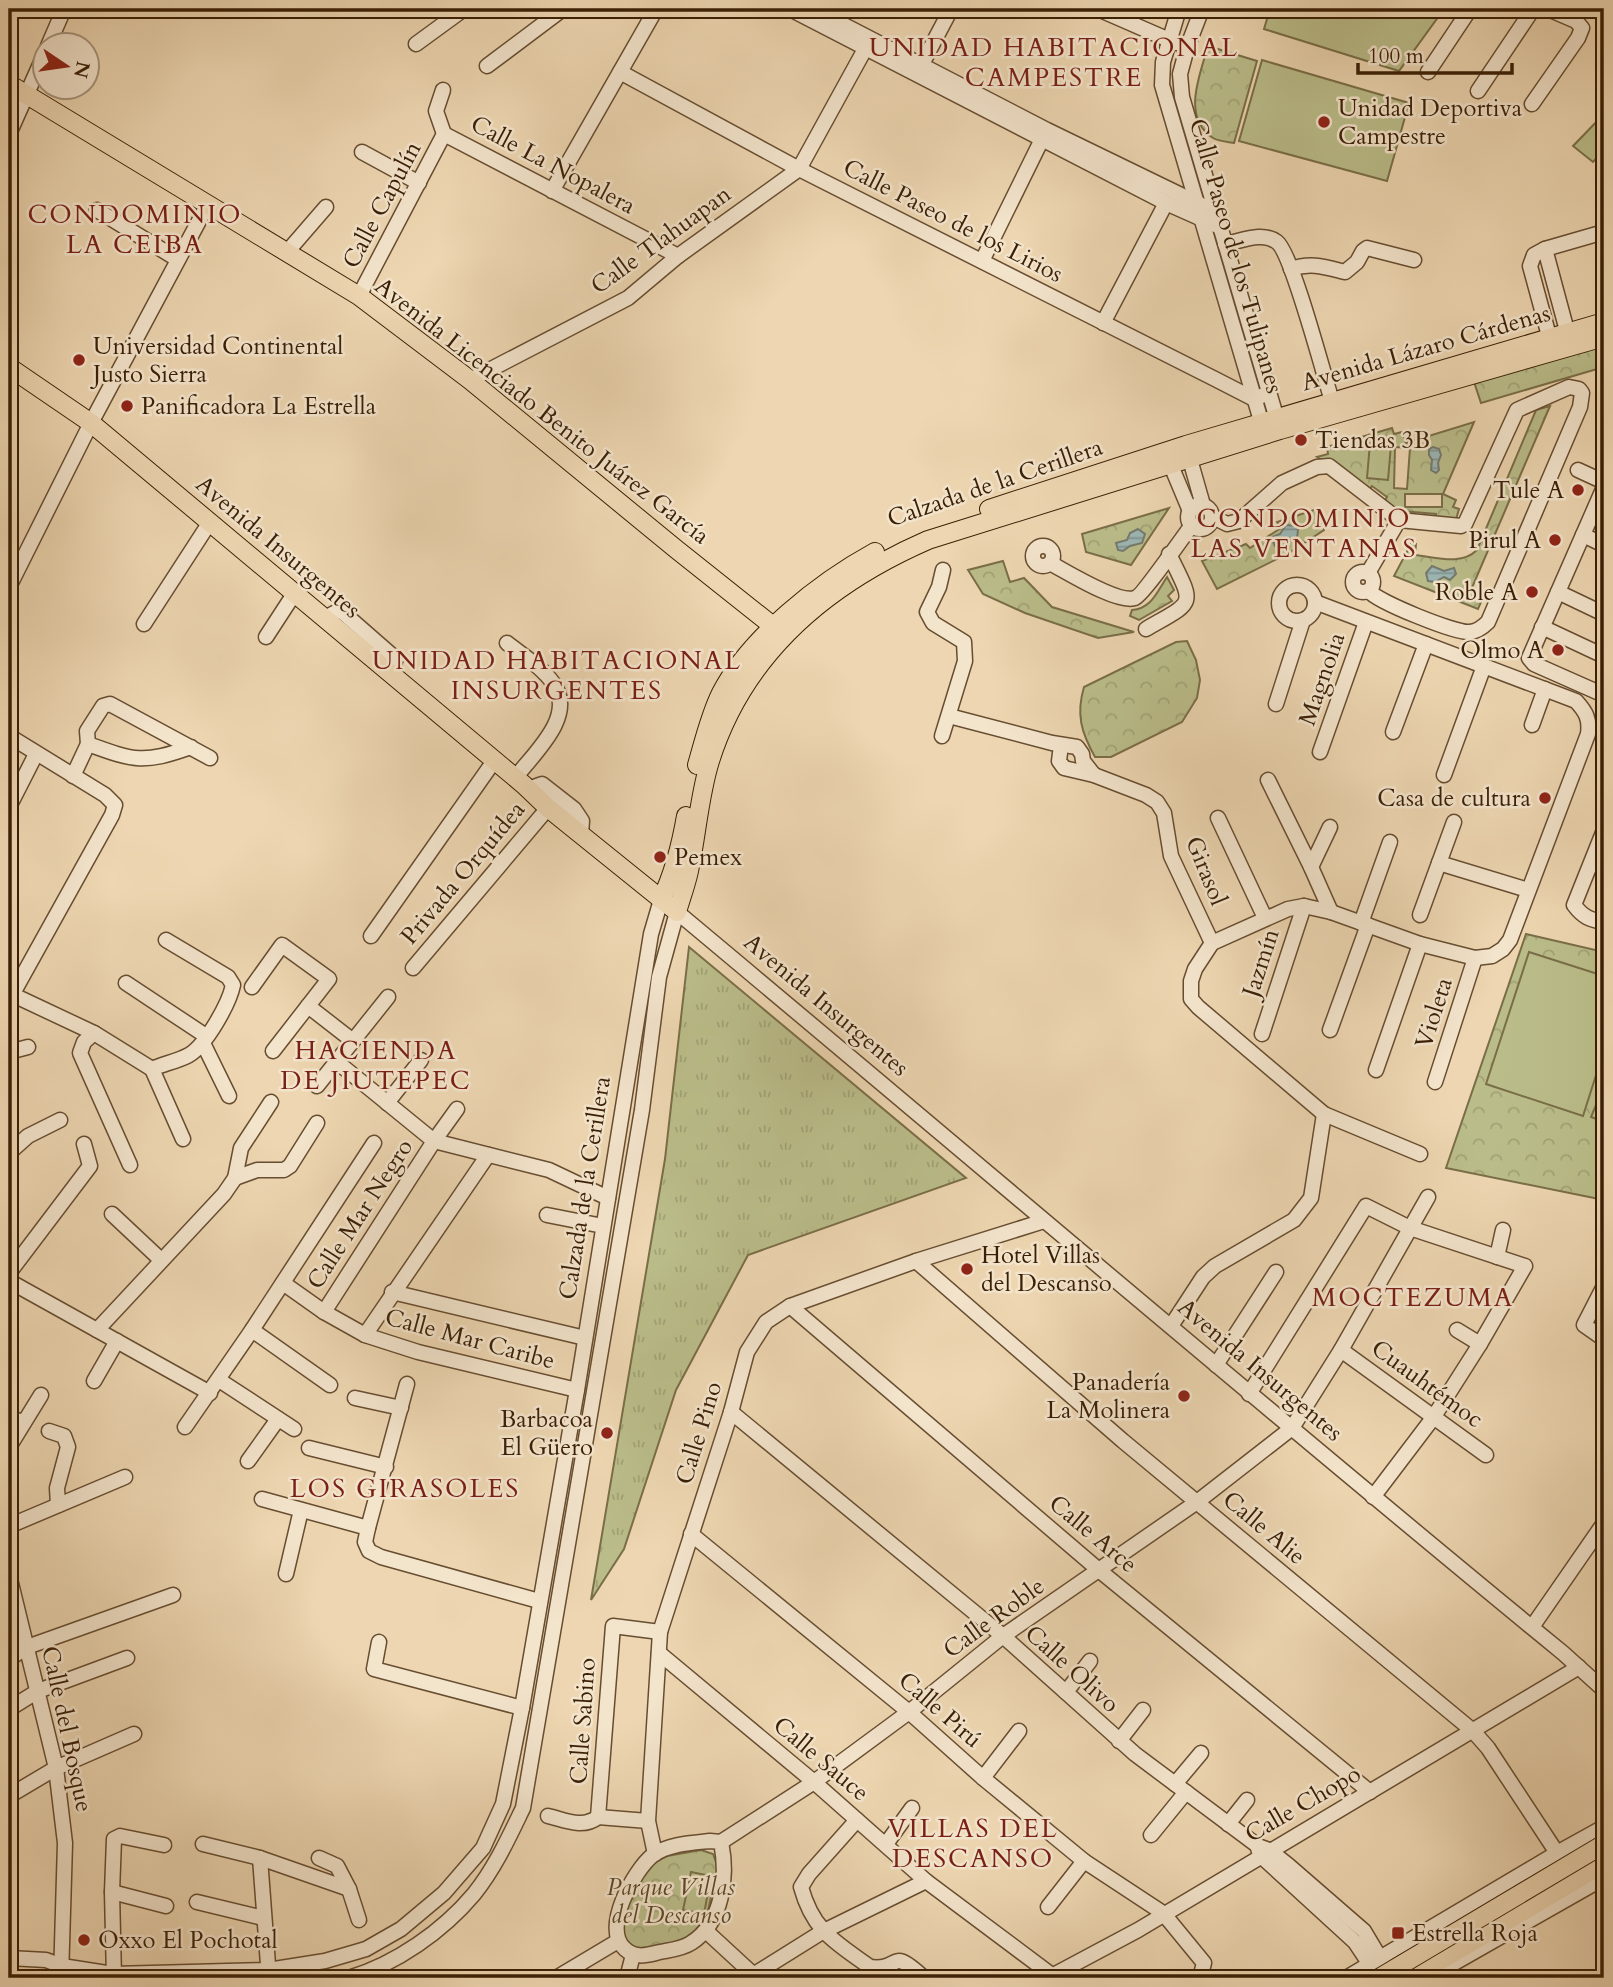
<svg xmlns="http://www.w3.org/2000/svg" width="1613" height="1987" viewBox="0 0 1613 1987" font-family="Cardo,serif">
  <defs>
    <pattern id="grass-tufts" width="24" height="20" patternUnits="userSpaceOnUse" patternTransform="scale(1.75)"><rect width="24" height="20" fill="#babd8a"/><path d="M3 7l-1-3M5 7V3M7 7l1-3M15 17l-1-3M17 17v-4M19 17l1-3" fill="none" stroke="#a1a276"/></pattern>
    <pattern id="park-crowns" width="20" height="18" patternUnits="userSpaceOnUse" patternTransform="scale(1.75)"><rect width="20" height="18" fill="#babd8a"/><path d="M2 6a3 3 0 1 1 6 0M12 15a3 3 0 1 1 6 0" fill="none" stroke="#a1a276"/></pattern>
    <pattern id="water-rules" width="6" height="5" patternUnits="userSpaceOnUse" patternTransform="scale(1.75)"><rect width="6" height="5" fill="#9cb7b5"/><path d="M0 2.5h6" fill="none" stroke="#809491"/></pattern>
  </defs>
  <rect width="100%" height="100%" fill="#edd6b1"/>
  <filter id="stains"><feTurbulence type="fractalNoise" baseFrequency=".00286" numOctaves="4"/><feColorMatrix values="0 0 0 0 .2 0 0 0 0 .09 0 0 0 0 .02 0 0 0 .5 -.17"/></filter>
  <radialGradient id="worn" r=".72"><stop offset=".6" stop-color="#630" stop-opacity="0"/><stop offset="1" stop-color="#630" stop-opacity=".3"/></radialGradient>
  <polygon fill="url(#grass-tufts)" stroke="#7a6e48" stroke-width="2" points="689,947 966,1178 748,1255 676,1390 624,1549 591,1600 665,1159"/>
  <g fill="url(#park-crowns)" stroke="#7a6e48" stroke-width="2" fill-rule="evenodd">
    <path d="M1208 46 1257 61 1234 143C1228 142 1218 141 1213 138 1181 117 1200 75 1208 46Z"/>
    <polygon points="1604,341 1604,367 1481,403 1473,379"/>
    <path d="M1550 406 1471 590 1484 595 1478 609 1394 576 1411 544H1416L1415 555C1436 557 1461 566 1477 550L1536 410Z"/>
    <path d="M1474 422 1443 494 1456 500 1453 507 1459 509 1455 523 1435 521 1436 514 1402 511 1400 516 1383 504 1387 497 1372 486 1367 492 1317 457 1328 454 1327 447 1392 428 1394 434 1402 432 1406 443ZM1395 447 1410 448 1407 489 1394 488ZM1405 494H1442V507H1405Z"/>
    <polygon points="1169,508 1131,565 1086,552 1082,534"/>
    <polygon points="1317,509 1324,530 1289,553 1217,589 1202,561 1246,544 1250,548 1281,528 1277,522"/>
    <polygon points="1003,561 1010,582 1024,578 1052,607 1134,632 1098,638 1025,613 983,594 968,570"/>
    <path d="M1167 577 1174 590 1168 596 1172 601 1139 620 1130 616 1132 610C1151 609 1157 592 1167 577Z"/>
    <path d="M1187 641 1196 660 1200 680 1197 698 1182 722 1111 757H1095C1081 732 1076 714 1084 687L1176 642Z"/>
    <polygon points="1526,934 1604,952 1604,1200 1446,1168"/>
    <polygon points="701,1850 713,1854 718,1867 706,1919 695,1931 683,1940 643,1954 623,1943 621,1918 632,1888 655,1862 667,1856"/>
  </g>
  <g fill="#babd8a" stroke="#7a6e48" stroke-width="2">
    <polygon points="1270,9 1444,9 1399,71 1264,29"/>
    <polygon points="1262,60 1409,103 1387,181 1239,141"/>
    <polygon points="1604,114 1604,150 1593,162 1573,146"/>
    <polygon points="1370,443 1391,445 1388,480 1367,478"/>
    <polygon points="1529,952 1604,976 1604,1050 1583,1116 1486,1084"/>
    <polygon points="1604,1086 1604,1122 1591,1117"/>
    <polygon points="691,1872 711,1876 704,1914 683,1910"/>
  </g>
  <g fill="url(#water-rules)" stroke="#757a6f" stroke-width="2">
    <polygon points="1433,447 1439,449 1441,455 1438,463 1439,470 1436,473 1431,470 1432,460 1429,455 1429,449"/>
    <polygon points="1286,525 1296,526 1298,530 1297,538 1291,540 1284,539 1279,546 1275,546 1272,537 1280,534"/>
    <polygon points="1138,529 1145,534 1142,543 1130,546 1123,551 1118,550 1116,543 1127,540 1130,533"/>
    <polygon points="1432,566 1444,571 1454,568 1456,574 1450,580 1444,577 1435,582 1428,581 1426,573"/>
  </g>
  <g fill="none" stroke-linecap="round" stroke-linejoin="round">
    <defs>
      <g id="minor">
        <polyline points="790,9 1166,203 1220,227"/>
        <polyline points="813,9 1047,130 1216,212"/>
        <polyline points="1098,9 1176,43"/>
        <polyline points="1179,9 1163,62 1162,85 1264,431"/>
        <polyline points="1202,9 1187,48 1180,74 1182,97 1279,426"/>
        <polyline points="416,44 464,9"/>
        <polyline points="48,46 64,9"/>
        <polyline points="487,66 563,9"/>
        <polyline points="921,66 951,9"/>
        <polyline points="620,72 799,169 1215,379 1254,399 1269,393"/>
        <polyline points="1428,72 1470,9"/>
        <polyline points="443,90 436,111 444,134"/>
        <polyline points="1478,91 1533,9"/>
        <polyline points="1532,104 1578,38 1582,28 1576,21 1548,9"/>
        <polyline points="9,134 46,51"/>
        <polyline points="444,134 678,256"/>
        <polyline points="362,152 419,183"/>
        <polyline points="552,191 656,9"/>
        <polyline points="97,210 177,259"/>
        <path d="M1225 244C1242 241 1262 231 1277 242 1292 253 1324 376 1332 401"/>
        <polyline points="1545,249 1570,342"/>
        <polyline points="287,252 326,207"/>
        <polyline points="982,261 1046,131"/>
        <path d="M1291 269C1311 262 1325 267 1345 272L1357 262 1363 251 1367 248 1414 260"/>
        <polyline points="359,296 444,134"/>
        <polyline points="1103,323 1166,203"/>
        <polyline points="1552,347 1530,266 1534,255 1545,249 1604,232"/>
        <polyline points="470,380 628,298 678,256 799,169 870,40"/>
        <polyline points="1187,449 1203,505"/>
        <polyline points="1167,456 1190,511"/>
        <polyline points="1578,470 1604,482"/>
        <polyline points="1604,487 1529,658 1534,664 1604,695"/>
        <circle cx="1200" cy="517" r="12"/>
        <path d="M1213 517 1227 524 1239 521 1282 483 1317 467 1329 466 1399 520 1461 526 1465 524 1517 410 1569 387 1579 389 1582 393 1580 407 1488 622C1483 627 1477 632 1469 632 1455 633 1378 602 1369 591"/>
        <polyline points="1583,535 1604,545"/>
        <circle cx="1043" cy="556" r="10"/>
        <path d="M1050 563C1067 572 1118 604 1135 598 1142 596 1183 537 1192 525"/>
        <circle cx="1363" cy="582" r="10"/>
        <polyline points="1368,573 1399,520"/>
        <circle cx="1297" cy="603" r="18"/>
        <polyline points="9,587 91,423 208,204"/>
        <polyline points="1558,592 1604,614"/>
        <path d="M1315 602 1576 701C1586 712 1590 719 1588 734L1510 940 1503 949 1492 956 1475 958 1420 944 1331 912 1304 906 1288 909 1212 943 1195 969 1191 981V999L1198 1007 1324 1114 1420 1154"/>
        <polyline points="325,618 340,610 396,659 389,672"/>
        <polyline points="144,624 210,522"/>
        <polyline points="1542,627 1604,656"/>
        <path d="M1146 629C1196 600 1195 607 1169 554"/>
        <polyline points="266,637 294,594"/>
        <path d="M507 643C522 655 542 667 553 683 577 716 534 753 515 778"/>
        <polyline points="1276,704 1303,620"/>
        <polyline points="949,716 1052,743 1077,747 1082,754 1083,761 1094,775"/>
        <polyline points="1532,725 1545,689"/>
        <polyline points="1393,732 1426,644"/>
        <polyline points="9,736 105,795 115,805 112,815 12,995"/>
        <polyline points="942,736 965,661 964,642 933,623 927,612 939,587 943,570"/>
        <path d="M191 747C143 764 135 761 88 744L87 731 103 706 110 704 210 758"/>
        <polyline points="1320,752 1366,622"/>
        <polyline points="1060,753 1059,761 1064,768 1094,775 1146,795 1157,802 1164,813 1171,856 1212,943"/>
        <polyline points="1444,775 1484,666"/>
        <polyline points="73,776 88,744"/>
        <polyline points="1268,780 1311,867 1331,912"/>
        <polyline points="528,789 542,784 574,809 582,821 581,833"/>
        <polyline points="9,807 36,754"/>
        <polyline points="1218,818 1265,918"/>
        <path d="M1604 830 1574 905C1583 917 1590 920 1604 922"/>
        <polyline points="1439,863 1528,890"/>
        <polyline points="1311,867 1330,827"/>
        <polyline points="1420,915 1454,822"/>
        <polyline points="1361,923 1390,842"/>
        <polyline points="371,936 494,761"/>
        <polyline points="413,968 548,808"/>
        <polyline points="126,983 206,1036"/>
        <polyline points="252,987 282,945 329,979 273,1051"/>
        <polyline points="9,993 94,1033 152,1069 183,1139"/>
        <polyline points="308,1006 353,1041"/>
        <polyline points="1330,1030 1368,925"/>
        <polyline points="94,1033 84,1042 80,1053 130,1165"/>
        <polyline points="1262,1034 1304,906"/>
        <polyline points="203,1043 229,1096"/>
        <polyline points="9,1052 28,1047"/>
        <polyline points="337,1062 434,1141 549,1170 608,1198"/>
        <path d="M152 1069C163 1064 178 1061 189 1055 206 1045 229 1004 233 985L228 977 166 940"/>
        <polyline points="1376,1070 1420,944"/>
        <polyline points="1435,1082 1475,958"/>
        <polyline points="317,1086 388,997"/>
        <polyline points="387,1103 421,1060"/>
        <polyline points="9,1153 28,1136 60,1120"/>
        <polyline points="235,1178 257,1170 284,1170 290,1166 317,1123"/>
        <polyline points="112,1214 161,1260"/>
        <polyline points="547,1215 603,1226"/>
        <polyline points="1497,1257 1503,1230"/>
        <polyline points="916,1261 1123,1441 1473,1731 1488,1748 1557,1853"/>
        <polyline points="9,1273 90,1166 84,1144"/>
        <polyline points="9,1281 210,1393"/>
        <polyline points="283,1283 324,1312 365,1335 418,1352 577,1390"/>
        <polyline points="1604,1286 1584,1325 1604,1339"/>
        <polyline points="392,1292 585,1338"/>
        <polyline points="790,1306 1100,1571 1370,1792"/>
        <polyline points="324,1312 434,1141 457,1109"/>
        <polyline points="1171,1326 1203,1277 1215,1266 1294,1220 1311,1198 1324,1114"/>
        <polyline points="97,1330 224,1194 235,1178 241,1148 271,1102"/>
        <polyline points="252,1330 330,1385"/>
        <polyline points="1457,1330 1480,1344"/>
        <polyline points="365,1335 488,1155"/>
        <polyline points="1341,1350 1486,1455"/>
        <polyline points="1216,1365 1276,1272"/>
        <polyline points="219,1380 294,1429"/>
        <polyline points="94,1381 117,1341"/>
        <polyline points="407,1384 368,1528 365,1542 369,1551 381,1557 539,1601"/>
        <polyline points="1249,1394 1366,1206 1410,1228 1525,1266 1480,1344 1433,1418 1373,1497"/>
        <polyline points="355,1398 401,1408"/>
        <polyline points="731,1412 1003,1636 1135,1754 1258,1846 1269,1850 1288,1865 1364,1931 1392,1978"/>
        <polyline points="9,1418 24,1422"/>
        <polyline points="185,1427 252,1330 374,1143"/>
        <polyline points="49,1431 64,1436 68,1447 57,1488 58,1505"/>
        <polyline points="9,1447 41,1395"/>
        <polyline points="309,1448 386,1467"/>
        <polyline points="248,1461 278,1419"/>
        <polyline points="262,1499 368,1528"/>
        <polyline points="9,1526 125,1477"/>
        <polyline points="691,1534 909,1712 983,1778 1084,1861 1163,1913 1204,1963 1200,1978"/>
        <polyline points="286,1574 301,1510"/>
        <polyline points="9,1575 56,1768 65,1843 61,1978"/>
        <polyline points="1532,1627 1604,1523"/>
        <polyline points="379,1642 374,1669 522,1708"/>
        <polyline points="659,1653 814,1782 926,1881 1053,1976"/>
        <polyline points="9,1659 27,1647 173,1595"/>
        <polyline points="1066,1692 1090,1661"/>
        <polyline points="9,1709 38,1691 127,1658"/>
        <polyline points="1119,1741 1143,1710"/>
        <polyline points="983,1778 1019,1731"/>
        <polyline points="1175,1784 1201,1753"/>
        <polyline points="9,1796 56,1768 134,1734"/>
        <path d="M548 1816C565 1820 583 1829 598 1817"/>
        <polyline points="598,1817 613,1626 660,1632"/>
        <polyline points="598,1817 648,1821"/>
        <path d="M857 1820 809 1874 801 1887C813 1931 835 1942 870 1967 903 1971 888 1945 924 1978"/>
        <polyline points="1228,1824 1247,1800"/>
        <polyline points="1151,1835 1186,1792"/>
        <path d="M710 1841 721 1842C728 1876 723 1923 691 1943 682 1949 670 1950 660 1952 647 1955 636 1959 625 1949 601 1929 634 1870 653 1855 669 1844 691 1843 710 1841Z"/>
        <polyline points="721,1842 814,1782 909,1712 1003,1636 1197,1502 1292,1428 1341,1350 1428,1197"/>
        <polyline points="203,1844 260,1858 349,1889"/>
        <polyline points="886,1844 912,1808"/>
        <polyline points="1258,1848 1260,1855 1355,1942 1373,1969"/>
        <polyline points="655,1854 648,1821 660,1632 731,1412 747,1352 766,1322 790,1306 916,1261 1044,1221"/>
        <polyline points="260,1858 269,1978"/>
        <polyline points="319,1858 337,1866 349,1889 359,1920"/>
        <polyline points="112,1892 166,1906"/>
        <polyline points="197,1902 263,1918"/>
        <polyline points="1048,1907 1084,1861"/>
        <polyline points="706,1931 757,1978"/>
        <polyline points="9,1958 46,1960 62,1966 113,1974 268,1970 325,1961 366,1949 401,1929 444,1893 483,1848 503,1804 522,1708 577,1390 651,934 661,900"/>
        <polyline points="753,1975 822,1932 926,1881"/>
        <polyline points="114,1978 112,1892 114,1839 120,1836 164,1845"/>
        <path d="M349 1978C396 1964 443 1931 474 1894 495 1868 509 1837 523 1808L642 1110 659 977 677 912C972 1158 1265 1409 1563 1653L1604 1690"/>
        <polyline points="556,1978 618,1941"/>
        <polyline points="627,1978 633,1955"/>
        <polyline points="1048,1978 1138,1930 1579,1667"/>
        <polyline points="1346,1978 1557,1853 1604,1827"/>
        <polyline points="1428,1978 1604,1878"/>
      </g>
      <g id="major">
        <polyline points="9,84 359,296 470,380 676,549 783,634"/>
        <path d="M9 367 91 423 524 785 548 808 677 912C681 898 686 885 689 871 697 834 699 796 710 761 744 653 827 584 928 540L1280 430 1604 337"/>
        <polyline points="989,509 1186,445 1604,322"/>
        <path d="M697 765C704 741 710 715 721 693 750 637 820 582 875 552"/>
        <path d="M661 900C674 873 681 845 686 816"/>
        <polyline points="1411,1978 1604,1863"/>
      </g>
    </defs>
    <use href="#minor" stroke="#674d30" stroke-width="17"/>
    <use href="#major" stroke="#3a1f05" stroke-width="20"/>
    <use href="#minor" stroke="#f3e4cc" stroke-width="14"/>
    <use href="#major" stroke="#edd6b1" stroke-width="18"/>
    <defs>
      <polyline id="major-bridge" points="1379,1978 1604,1844"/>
    </defs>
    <use href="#major-bridge" stroke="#3a1f05" stroke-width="20" stroke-linecap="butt"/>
    <use href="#major-bridge" stroke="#edd6b1" stroke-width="18"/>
  </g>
  <g fill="#8f2418" stroke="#f3e4cc" stroke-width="2.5">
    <circle cx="1324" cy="122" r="7"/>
    <circle cx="79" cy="360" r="7"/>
    <circle cx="127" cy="406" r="7"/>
    <circle cx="1301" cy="440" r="7"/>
    <circle cx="1578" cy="490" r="7"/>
    <circle cx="1555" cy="540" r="7"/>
    <circle cx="1532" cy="592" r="7"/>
    <circle cx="1558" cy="650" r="7"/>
    <circle cx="1545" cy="798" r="7"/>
    <circle cx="660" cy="857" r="7"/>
    <circle cx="967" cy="1269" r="7"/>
    <circle cx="1184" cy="1396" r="7"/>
    <circle cx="607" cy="1433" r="7"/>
    <rect x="1391" y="1926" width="14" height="14" rx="3.5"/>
    <circle cx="84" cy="1940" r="7"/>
  </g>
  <g text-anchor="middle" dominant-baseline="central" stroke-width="5" stroke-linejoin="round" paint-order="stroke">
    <g font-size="24" fill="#3a1f05" stroke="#f3e4cc" text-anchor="start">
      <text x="1338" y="108">Unidad Deportiva<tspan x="1338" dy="28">Campestre</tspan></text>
      <text x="93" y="346">Universidad Continental<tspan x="93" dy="28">Justo Sierra</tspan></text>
      <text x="141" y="406">Panificadora La Estrella</text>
      <text x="1315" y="440">Tiendas 3B</text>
      <text x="1564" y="490" text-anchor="end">Tule A</text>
      <text x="1541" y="540" text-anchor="end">Pirul A</text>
      <text x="1518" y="592" text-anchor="end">Roble A</text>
      <text x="1544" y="650" text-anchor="end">Olmo A</text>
      <text x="1531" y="798" text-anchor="end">Casa de cultura</text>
      <text x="674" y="857">Pemex</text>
      <text x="981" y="1255">Hotel Villas<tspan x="981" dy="28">del Descanso</tspan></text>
      <text x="1170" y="1382" text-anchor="end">Panadería<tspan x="1170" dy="28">La Molinera</tspan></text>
      <text x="593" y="1419" text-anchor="end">Barbacoa<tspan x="593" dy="28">El Güero</tspan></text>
      <text x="1412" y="1933">Estrella Roja</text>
      <text x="98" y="1940">Oxxo El Pochotal</text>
    </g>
    <g font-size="24" fill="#3a1f05" stroke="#f3e4cc">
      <text transform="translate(553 165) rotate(28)">Calle La Nopalera</text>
      <text transform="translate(382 205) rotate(-62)">Calle Capulín</text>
      <text transform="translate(953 221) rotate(27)">Calle Paseo de los Lirios</text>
      <text transform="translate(661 240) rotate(-36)">Calle Tlahuapan</text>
      <text transform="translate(1236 256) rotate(74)">Calle Paseo de los Tulipanes</text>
      <text transform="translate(1426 348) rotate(-16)">Avenida Lázaro Cárdenas</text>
      <text transform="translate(542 411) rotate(38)">Avenida Licenciado Benito Juárez García</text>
      <text transform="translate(995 483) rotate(-19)">Calzada de la Cerillera</text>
      <text transform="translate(278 547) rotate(40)">Avenida Insurgentes</text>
      <text transform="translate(1322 679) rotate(-71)">Magnolia</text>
      <text transform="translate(1206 871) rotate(68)">Girasol</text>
      <text transform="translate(463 873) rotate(-50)">Privada Orquídea</text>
      <text transform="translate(1261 963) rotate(-72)">Jazmín</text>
      <text transform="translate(826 1005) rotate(40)">Avenida Insurgentes</text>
      <text transform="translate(1434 1013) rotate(-72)">Violeta</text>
      <text transform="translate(585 1188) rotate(-81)">Calzada de la Cerillera</text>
      <text transform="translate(360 1214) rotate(-57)">Calle Mar Negro</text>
      <text transform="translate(470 1339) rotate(15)">Calle Mar Caribe</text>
      <text transform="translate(1260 1370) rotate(40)">Avenida Insurgentes</text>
      <text transform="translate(1427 1384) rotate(36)">Cuauhtémoc</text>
      <text transform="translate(699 1433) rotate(-73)">Calle Pino</text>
      <text transform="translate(1264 1528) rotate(40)">Calle Alie</text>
      <text transform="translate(1093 1534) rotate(40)">Calle Arce</text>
      <text transform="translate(994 1618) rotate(-36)">Calle Roble</text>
      <text transform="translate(1072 1669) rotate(42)">Calle Olivo</text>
      <text transform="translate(940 1710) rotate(41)">Calle Pirú</text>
      <text transform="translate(583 1721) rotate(-86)">Calle Sabino</text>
      <text transform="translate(67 1729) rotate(78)">Calle del Bosque</text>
      <text transform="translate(821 1759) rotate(40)">Calle Sauce</text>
      <text transform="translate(1303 1804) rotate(-30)">Calle Chopo</text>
    </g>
    <g font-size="24" font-style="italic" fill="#5a4626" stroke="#f3e4cc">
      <text x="671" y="1887">Parque Villas<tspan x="671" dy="28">del Descanso</tspan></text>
    </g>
    <g font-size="26" letter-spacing="2" fill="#7a1f14" stroke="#f3e4cc">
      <text x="1054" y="47">UNIDAD HABITACIONAL<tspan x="1054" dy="30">CAMPESTRE</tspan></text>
      <text x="135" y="214">CONDOMINIO<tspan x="135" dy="30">LA CEIBA</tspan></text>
      <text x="1304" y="518">CONDOMINIO<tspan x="1304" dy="30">LAS VENTANAS</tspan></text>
      <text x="557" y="660">UNIDAD HABITACIONAL<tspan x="557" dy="30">INSURGENTES</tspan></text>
      <text x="376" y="1050">HACIENDA<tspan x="376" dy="30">DE JIUTEPEC</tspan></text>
      <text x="1413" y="1297">MOCTEZUMA</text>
      <text x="405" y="1488">LOS GIRASOLES</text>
      <text x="973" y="1828">VILLAS DEL<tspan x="973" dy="30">DESCANSO</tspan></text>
    </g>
  </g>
  <rect width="1613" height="1987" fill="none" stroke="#edd6b1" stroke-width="35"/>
  <rect x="10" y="10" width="1592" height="1966" fill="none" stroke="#3a1f05" stroke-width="3.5"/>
  <rect x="18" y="18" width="1578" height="1952" fill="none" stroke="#3a1f05" stroke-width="2"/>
  <g transform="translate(66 66) rotate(103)"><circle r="33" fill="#f3e4cc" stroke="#a9957c" stroke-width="2"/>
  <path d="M0-5L12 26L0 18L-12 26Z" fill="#8f2418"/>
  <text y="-10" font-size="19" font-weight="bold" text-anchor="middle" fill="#3a1f05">N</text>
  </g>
  <path d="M1358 63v10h154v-10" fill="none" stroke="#3a1f05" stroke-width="3.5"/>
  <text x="1368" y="63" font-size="21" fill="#3a1f05" stroke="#f3e4cc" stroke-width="5" paint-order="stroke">100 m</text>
  <rect width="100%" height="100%" filter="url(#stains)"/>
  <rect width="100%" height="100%" fill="url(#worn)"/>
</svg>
